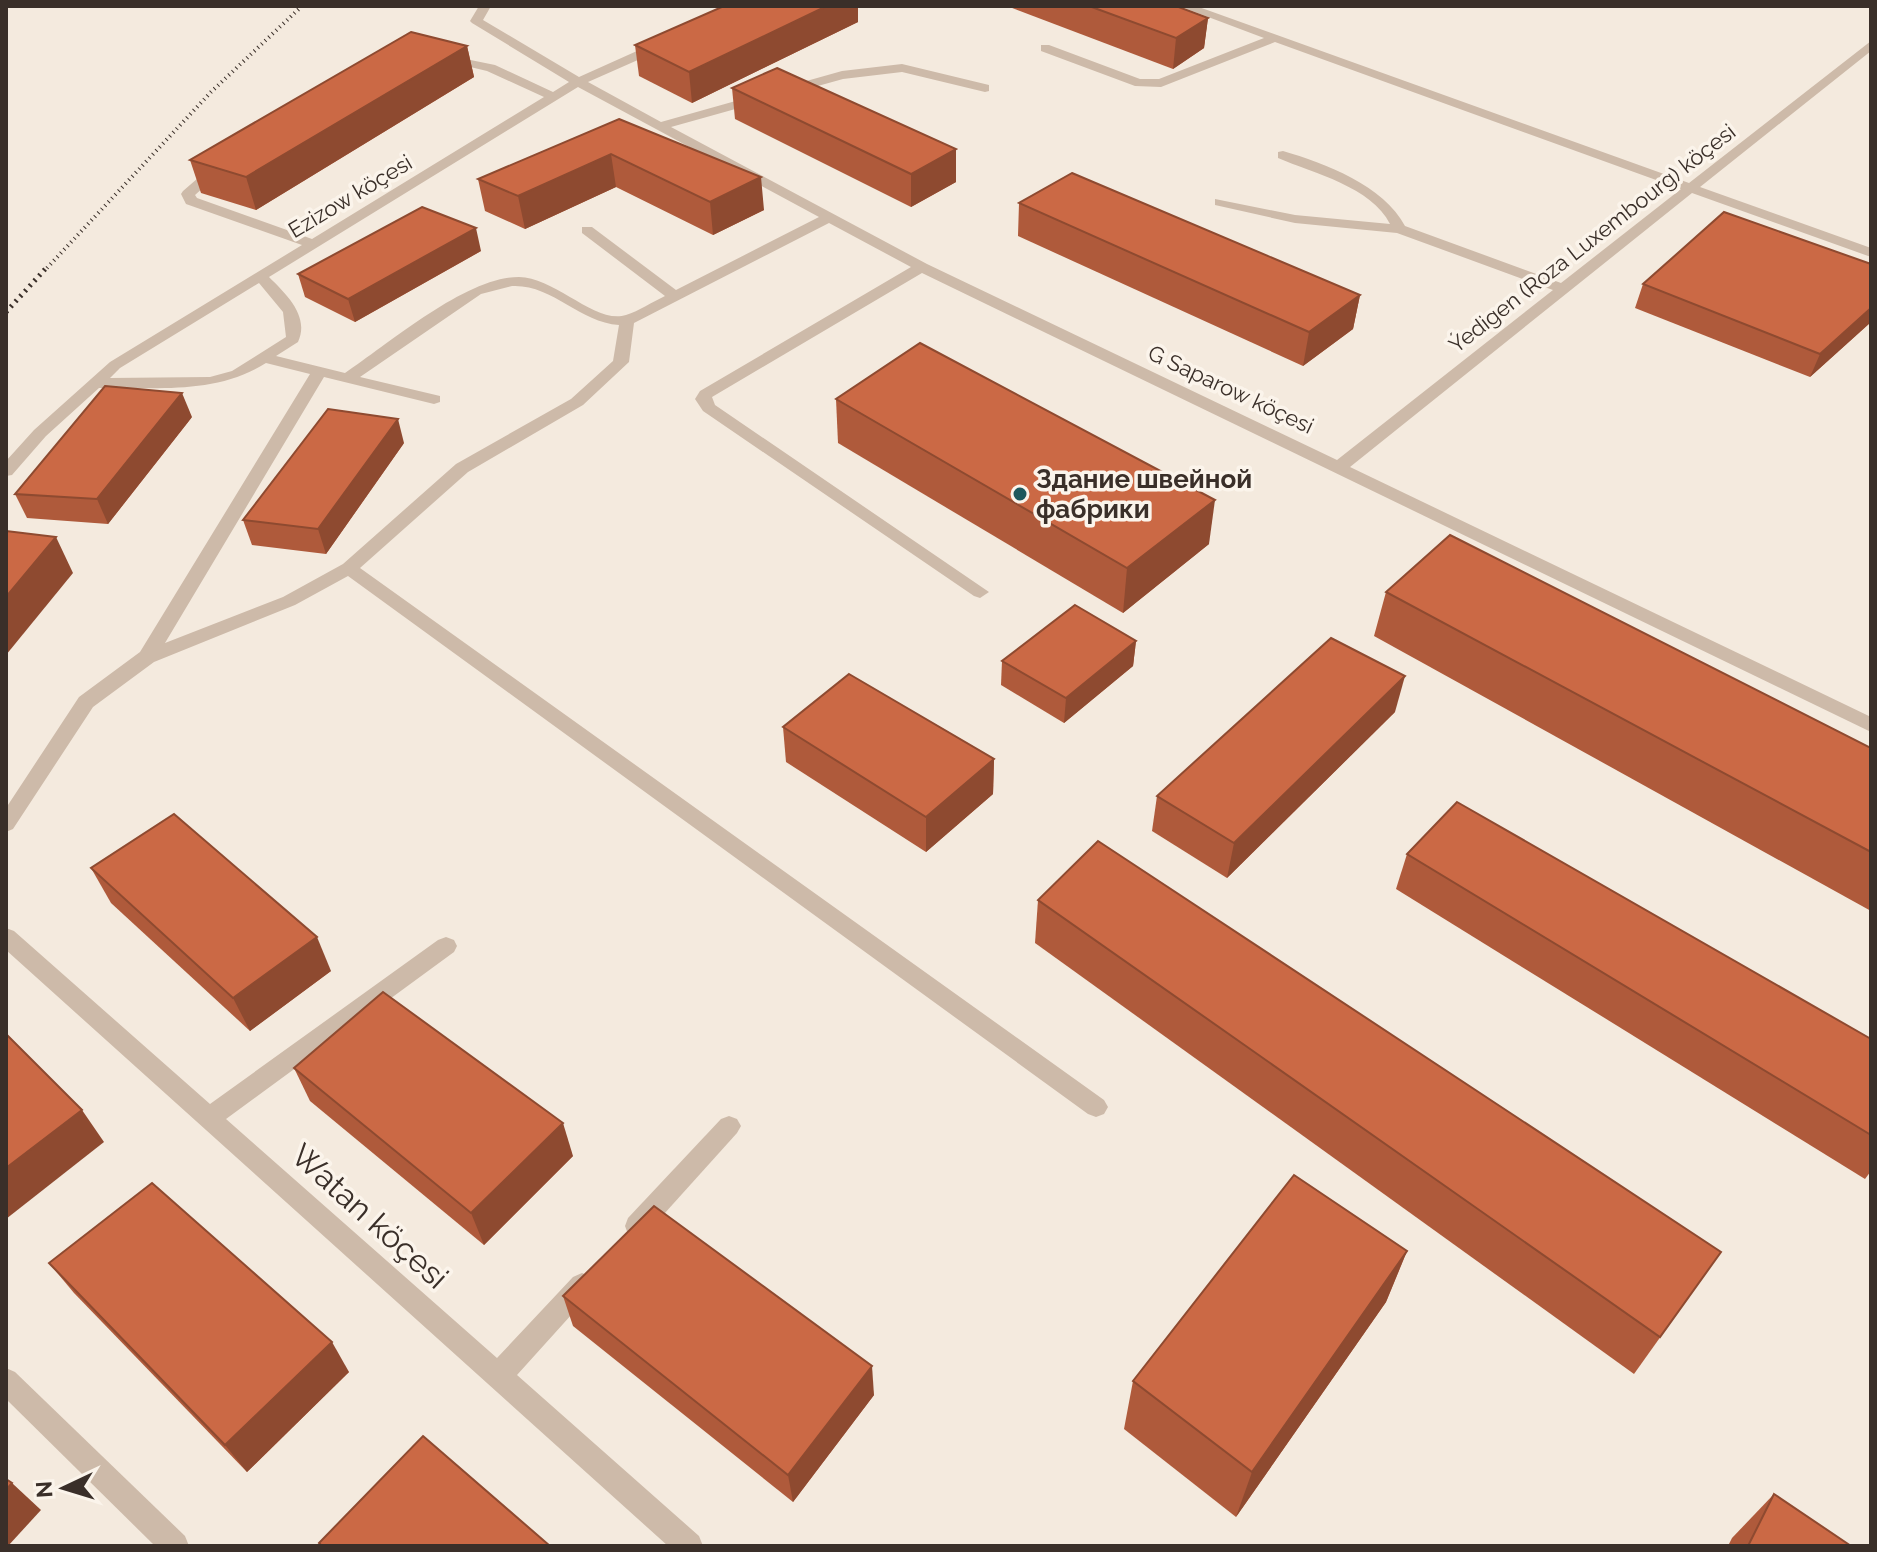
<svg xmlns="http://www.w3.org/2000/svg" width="1877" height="1552" viewBox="0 0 1877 1552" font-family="Raleway,sans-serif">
  <rect width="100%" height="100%" fill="#f4eade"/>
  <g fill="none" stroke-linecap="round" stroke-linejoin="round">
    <g fill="#cdbaa9" fill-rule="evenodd">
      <path d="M479 6H491L483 20 579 77 657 42H665V48L588 82 661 122 842 71 902 64 989 85V91L985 92 902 72 843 79 671 127 927 264 1337 460 1553 290 1397 233 1295 223 1215 205V199L1295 215 1390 224C1372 187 1313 173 1278 158V152L1283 151C1325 163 1384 186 1405 226L1561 283 1681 189 1275 42 1161 87 1135 86 1041 51V45H1049L1140 79H1159L1264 38 1179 6H1196L1689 183 1871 41V51L1700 187 1871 248V257L1692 193 1350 467 1871 717V732L922 273 712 397 715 405 989 592 980 598 974 596 703 411 695 399 700 391 911 267 829 223 634 323 629 362 583 405 468 472 360 568 1104 1100 1108 1107 1104 1114 1096 1117 1088 1114 348 576 295 605 154 662 93 707 13 829 6 832V808L79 697 140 652 310 374 266 363C215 395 157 387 99 388L46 436 12 475 6 476V461L34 430 110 362 302 245 186 204 181 194 183 191 212 166 224 169 195 195 197 198 312 239 544 97 487 71 441 60V54L495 65 553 92 569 82 472 23 470 21ZM578 87 819 217 676 290 592 227H582V233L665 296C652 302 639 311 626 315 596 325 555 277 519 277 466 277 390 343 345 373L276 356 298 342C310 316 286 294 269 277ZM259 283 283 312 286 337 232 371 210 377 110 378 120 368ZM512 286C552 284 579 322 619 325L613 361 571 399 456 464 343 564 283 597 165 643 324 377 434 404 440 402V396L360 377 481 294Z"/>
      <polygon points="6,928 14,931 210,1104 438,940 446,937 454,940 457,946 454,952 226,1119 497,1358 573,1277 582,1273 591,1277 595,1285 591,1293 517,1375 699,1536 703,1546 668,1546 6,950"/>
      <polygon points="729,1116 737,1119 741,1126 737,1133 646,1234 637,1237 628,1234 625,1226 628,1218 721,1119"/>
      <polygon points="6,1368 15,1372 185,1536 189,1546 155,1546 6,1399"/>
    </g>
    <polyline stroke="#3a2f29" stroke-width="4" stroke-dasharray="1 4" stroke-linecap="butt" points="47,268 211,92 302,6"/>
    <polyline stroke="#3a2f29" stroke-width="5" stroke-dasharray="2 5" stroke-linecap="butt" points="6,312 48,266"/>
  </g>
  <g fill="#af5a3b">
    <polygon points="724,6 858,6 858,22 692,103 639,76 635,45"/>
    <polygon points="1007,6 1176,6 1208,18 1204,48 1173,69"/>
    <polygon points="467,46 474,77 256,210 201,193 190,160"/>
    <polygon points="732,88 956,149 956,182 911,207 735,119"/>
    <polygon points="619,119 764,210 713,235 616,187 525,229 485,211 478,179"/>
    <polygon points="1019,203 1360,295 1353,329 1303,366 1018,236"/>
    <polygon points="481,251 355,322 305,297 298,274"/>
    <polygon points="1871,264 1871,322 1810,377 1635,308 1643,284"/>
    <polygon points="836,399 1209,544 1123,613 838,443"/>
    <polygon points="192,417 108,524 27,518 15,494"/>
    <polygon points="404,443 326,554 252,545 243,520"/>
    <polygon points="1386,592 1871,748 1871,911 1374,636"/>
    <polygon points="1136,641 1133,666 1064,723 1001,685 1002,661"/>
    <polygon points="1395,712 1227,878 1152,831 1157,796"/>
    <polygon points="783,727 994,759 993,794 926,852 786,762"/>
    <polygon points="1407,854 1871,1039 1871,1171 1865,1179 1396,889"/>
    <polygon points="91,868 331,971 250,1031 111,903"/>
    <polygon points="1038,900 1721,1252 1634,1374 1035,943"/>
    <polygon points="294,1068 573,1156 484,1245 310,1101"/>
    <polygon points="1407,1251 1386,1302 1236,1517 1124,1429 1133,1381"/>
    <polygon points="49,1263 349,1372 247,1472 74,1293"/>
    <polygon points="563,1296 874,1395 793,1502 573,1326"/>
    <polygon points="1774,1494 1851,1546 1728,1546 1732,1538"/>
  </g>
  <g fill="#8e4a30">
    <polygon points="827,6 858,6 858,22 692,103 689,72"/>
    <polygon points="1208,18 1204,48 1173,69 1176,38"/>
    <polygon points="467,46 474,77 256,210 246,177"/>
    <polygon points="956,149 956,182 911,207 911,174"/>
    <polygon points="611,154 616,187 525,229 518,196"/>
    <polygon points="761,177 764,210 713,235 710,202"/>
    <polygon points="476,228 481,251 355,322 348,299"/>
    <polygon points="1360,295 1353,329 1303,366 1309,332"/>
    <polygon points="1871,308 1871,322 1810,377 1820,354"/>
    <polygon points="182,393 192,417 108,524 97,499"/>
    <polygon points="398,419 404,443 326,554 318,529"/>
    <polygon points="1215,500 1209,544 1123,613 1127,568"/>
    <polygon points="56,537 73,573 6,655 6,597"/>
    <polygon points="1136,641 1133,666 1064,723 1066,698"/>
    <polygon points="1405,676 1395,712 1227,878 1234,843"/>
    <polygon points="994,759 993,794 926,852 926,817"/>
    <polygon points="317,937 331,971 250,1031 233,998"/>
    <polygon points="82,1110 104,1142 6,1219 6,1168"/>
    <polygon points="563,1123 573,1156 484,1245 471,1213"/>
    <polygon points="1407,1251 1386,1302 1236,1517 1252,1472"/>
    <polygon points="332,1342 349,1372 247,1472 225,1445"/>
    <polygon points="872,1366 874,1395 793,1502 788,1475"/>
    <polygon points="12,1483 41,1510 8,1546 6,1546 6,1490"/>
  </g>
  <g fill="#cb6945" stroke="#8e4a30" stroke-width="2">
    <polygon points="724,6 827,6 689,72 635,45"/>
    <polygon points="1089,6 1176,6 1208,18 1176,38"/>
    <polygon points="411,32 467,46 246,177 190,160"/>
    <polygon points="777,68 956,149 911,174 732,88"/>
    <polygon points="619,119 761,177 710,202 611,154 518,196 478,179"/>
    <polygon points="1072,173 1360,295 1309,332 1019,203"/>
    <polygon points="422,207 476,228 348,299 298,274"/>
    <polygon points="1724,212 1871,264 1871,308 1820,354 1643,284"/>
    <polygon points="920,343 1215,500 1127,568 836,399"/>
    <polygon points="105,386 182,393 97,499 15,494"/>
    <polygon points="328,409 398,419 318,529 243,520"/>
    <polygon points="6,531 56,537 6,597"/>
    <polygon points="1450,535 1871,748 1871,852 1386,592"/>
    <polygon points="1075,605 1136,641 1066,698 1002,661"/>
    <polygon points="1331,638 1405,676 1234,843 1157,796"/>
    <polygon points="849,674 994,759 926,817 783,727"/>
    <polygon points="1457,802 1871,1039 1871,1135 1407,854"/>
    <polygon points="174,814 317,937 233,998 91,868"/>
    <polygon points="1098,841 1721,1252 1660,1337 1038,900"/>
    <polygon points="383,992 563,1123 471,1213 294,1068"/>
    <polygon points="6,1034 82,1110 6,1168"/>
    <polygon points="1294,1175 1407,1251 1252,1472 1133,1381"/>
    <polygon points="152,1183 332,1342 225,1445 49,1263"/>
    <polygon points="654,1206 872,1366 788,1475 563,1296"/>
    <polygon points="423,1436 550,1546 322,1546 319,1543"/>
    <polygon points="6,1479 12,1483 6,1490"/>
    <polygon points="1774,1494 1851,1546 1748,1546"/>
  </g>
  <circle fill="#1d585d" stroke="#fbf4eb" stroke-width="3" cx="1020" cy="494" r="8"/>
  <g text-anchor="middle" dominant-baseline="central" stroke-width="7" stroke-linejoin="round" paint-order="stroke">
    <g font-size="22" fill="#3a2f29" stroke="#fbf4eb">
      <text transform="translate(350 196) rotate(-31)">Ezizow köçesi</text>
      <text transform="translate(1592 238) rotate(-38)">Ýedigen (Roza Luxembourg) köçesi</text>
      <text transform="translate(1231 389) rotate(25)">G Saparow köçesi</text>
    </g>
    <g font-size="26" font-weight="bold" fill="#3a2f29" stroke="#fbf4eb" text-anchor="start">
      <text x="1036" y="479">Здание швейной<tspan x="1036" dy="30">фабрики</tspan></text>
    </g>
    <g font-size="32" fill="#3a2f29" stroke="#fbf4eb">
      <text transform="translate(370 1216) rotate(42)">Watan köçesi</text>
    </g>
  </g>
  <rect width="1877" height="1552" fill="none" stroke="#3a2f29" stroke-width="16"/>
  <g transform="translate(64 1488) rotate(266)" stroke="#fbf4eb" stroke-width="6" paint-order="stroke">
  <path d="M0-6L14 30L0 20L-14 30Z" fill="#3a2f29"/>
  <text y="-12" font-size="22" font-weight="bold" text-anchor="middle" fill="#3a2f29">N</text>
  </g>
</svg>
